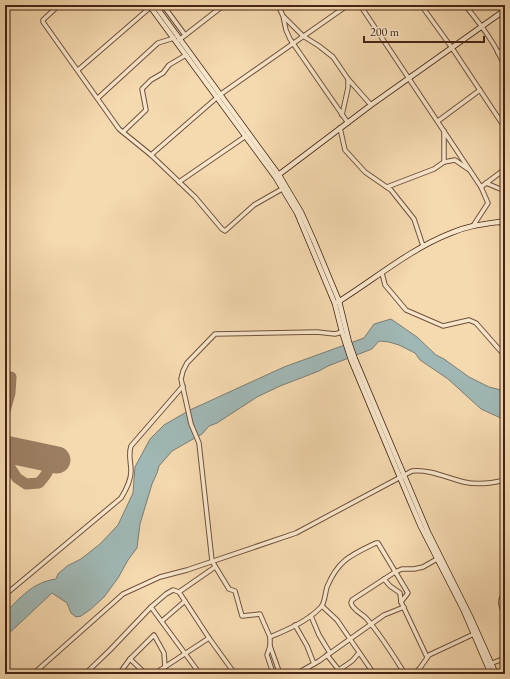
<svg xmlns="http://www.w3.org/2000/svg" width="510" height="679" viewBox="0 0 510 679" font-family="'EB Garamond',serif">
  <rect width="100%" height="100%" fill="#f5d9af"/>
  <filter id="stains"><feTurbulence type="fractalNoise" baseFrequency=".005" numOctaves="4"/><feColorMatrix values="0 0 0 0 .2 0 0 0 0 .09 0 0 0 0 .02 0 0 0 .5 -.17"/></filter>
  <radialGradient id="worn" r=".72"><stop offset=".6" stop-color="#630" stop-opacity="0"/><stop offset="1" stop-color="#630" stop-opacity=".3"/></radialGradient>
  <path fill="#a0b8b5" stroke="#7b7d75" d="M391 319 417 337 436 355 444 359 469 377 489 387 505 391V420L481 409 448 379 420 360 415 353 399 345 389 342 379 341 372 349 328 366 319 371 280 386 257 397 217 423 209 426 202 434 172 451 159 466 157 473 152 484 140 524 137 548 128 560 118 578 104 597 91 609 81 616 76 617 71 613 67 603 52 593 5 637V613C20 598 33 582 56 579L58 574 67 566 81 559 100 544 118 525 133 493 135 467 150 439 164 425 190 410 284 367 364 338 374 324Z"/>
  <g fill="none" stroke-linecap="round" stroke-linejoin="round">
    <g stroke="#9c7e62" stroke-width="11">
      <polyline points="5,411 10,393 11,377"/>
      <polyline points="5,451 8,449"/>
      <path d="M5 460 17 478 26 484 39 483C46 475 51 470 49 458"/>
    </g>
    <polyline stroke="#9c7e62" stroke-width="27" points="5,449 57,460"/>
    <defs>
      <g id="street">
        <polyline points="59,5 43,20 43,22 119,129 151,155 195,197 222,229 225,231 254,205 282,189"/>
        <polyline points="163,5 185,35"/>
        <polyline points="278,5 283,16 286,30 290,39 348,123"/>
        <polyline points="360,5 481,187 488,203 473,226"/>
        <polyline points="421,5 452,48 505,128"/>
        <path d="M465 5C480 24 497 45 505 68"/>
        <polyline points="284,17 303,36 319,46 333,57 348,79 371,105"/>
        <polyline points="179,40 224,5"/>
        <polyline points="498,53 505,48"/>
        <polyline points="78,70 153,5"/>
        <polyline points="98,98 158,43 174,38"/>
        <polyline points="342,115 348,88 348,79"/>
        <polyline points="500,119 505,115"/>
        <polyline points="438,121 480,90"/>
        <polyline points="340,128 345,150 365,172 391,190 414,219 423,246"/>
        <polyline points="123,132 146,110 142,89 151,80 163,73 169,65 186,55"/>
        <polyline points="151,155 221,94 348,5"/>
        <polyline points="444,162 455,160 468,169"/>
        <polyline points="179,182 246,136"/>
        <polyline points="486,183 505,191"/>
        <polyline points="387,187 434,169 444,162 444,131"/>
        <polyline points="481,187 505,169"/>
        <polyline points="500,222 505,229"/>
        <polyline points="382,273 385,285 406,310 443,326 469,320 476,323 505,356"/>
        <polyline points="384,579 390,586 400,593 401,602 427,657"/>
        <polyline points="179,592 209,638 235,674"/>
        <path d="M505 593C498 600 501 607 505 615"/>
        <path d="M5 595 121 498C126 490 131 481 131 471 131 462 128 455 131 446L183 386"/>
        <polyline points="322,606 337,620 374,674"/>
        <polyline points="151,607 200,674"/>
        <polyline points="311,616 319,635 330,653"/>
        <polyline points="162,621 185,601"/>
        <polyline points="295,625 307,646 314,664"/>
        <polyline points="270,637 260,614 242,616 235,591 229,589 212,561 199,443 191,424 181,379 183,371 187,363 215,334 317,332 335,334 342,332"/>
        <polyline points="327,655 342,674"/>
        <polyline points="130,659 146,674"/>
        <polyline points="490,664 505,658"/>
        <polyline points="307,668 310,674"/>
        <polyline points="339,670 352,661 359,653"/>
        <path d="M33 674 123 594 160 577 187 570 296 533 412 471C430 469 447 478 464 482 477 485 493 483 505 480"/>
        <polyline points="85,674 110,650 151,607 166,594 173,590 179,592 215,567"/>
        <polyline points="119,674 130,659 154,635 164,653 165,667"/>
        <polyline points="154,674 209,638"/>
        <polyline points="268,674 272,672 272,670 267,655 270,646"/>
        <path d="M280 674 270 646V637C287 630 308 621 321 607 325 603 325 593 327 587 338 560 351 555 376 543H378L408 593 401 602"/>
        <polyline points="296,674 319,661 384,615 404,607"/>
        <path d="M405 674C393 655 381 635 366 618 361 613 353 610 351 603L352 600 395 572 402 569H414L423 567 437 559"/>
        <polyline points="414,674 420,668 429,655 474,634"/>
      </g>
      <g id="secondary">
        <polyline points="149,5 276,178 297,213 335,304 342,332 351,360 409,499 421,527 464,611 491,674"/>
        <polyline points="155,5 279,175 301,212 314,241 339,301 349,342 355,359 428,532 470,616 496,674"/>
        <polyline points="277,176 371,105 505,10"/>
        <path d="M338 302C375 279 410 249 451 233 469 225 486 224 505 221"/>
      </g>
    </defs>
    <use href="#street" stroke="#70513c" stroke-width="5.5"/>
    <use href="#secondary" stroke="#442415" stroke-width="6"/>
    <use href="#street" stroke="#f8e6cb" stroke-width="3.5"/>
    <use href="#secondary" stroke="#f8e6cb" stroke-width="4.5"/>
  </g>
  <rect width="510" height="679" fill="none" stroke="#f5d9af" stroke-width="20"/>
  <rect x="6" y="6" width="498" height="667" fill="none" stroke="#442415" stroke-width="2"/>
  <rect x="10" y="10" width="490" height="659" fill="none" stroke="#442415"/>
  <path d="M364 36v6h120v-6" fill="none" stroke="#442415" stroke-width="2"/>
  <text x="370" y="36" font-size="12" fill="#442415" stroke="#f8e6cb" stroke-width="3" paint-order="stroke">200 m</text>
  <rect width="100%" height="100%" filter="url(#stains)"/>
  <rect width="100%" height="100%" fill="url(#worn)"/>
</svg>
